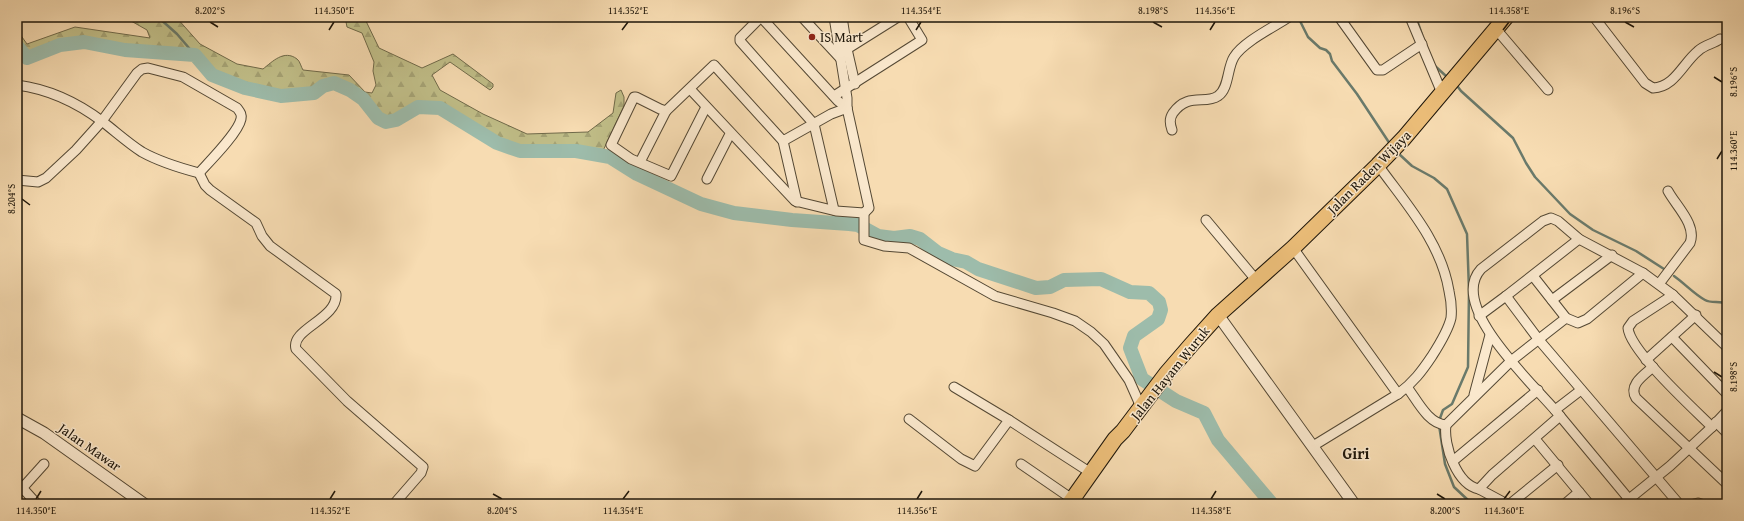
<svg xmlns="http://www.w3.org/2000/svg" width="1744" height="521" viewBox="0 0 1744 521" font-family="'Gentium Book Plus',serif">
  <defs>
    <pattern id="forest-firs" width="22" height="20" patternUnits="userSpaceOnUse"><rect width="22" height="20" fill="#c1bf89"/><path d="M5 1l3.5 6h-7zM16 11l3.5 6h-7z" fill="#a5a375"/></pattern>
  </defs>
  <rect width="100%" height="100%" fill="#f7dcb2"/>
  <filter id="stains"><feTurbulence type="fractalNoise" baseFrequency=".005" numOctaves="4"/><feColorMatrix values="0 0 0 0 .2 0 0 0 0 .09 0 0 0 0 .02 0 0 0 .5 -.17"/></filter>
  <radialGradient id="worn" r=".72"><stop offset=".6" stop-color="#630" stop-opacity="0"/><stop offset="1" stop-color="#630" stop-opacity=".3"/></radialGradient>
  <path fill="url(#forest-firs)" stroke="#706a4a" d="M124 17H176L200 44 237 64 263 69C272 62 284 49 297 59 300 61 301 67 303 70L349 75 365 92 372 93 376 85 373 71 374 62 362 33 347 27 345 17H364L379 48 422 68 453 54 493 84V87L490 90 450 62 432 75 440 90 483 114 527 134 588 132 613 113 616 93 621 90 624 97V106L601 155 576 151H520L497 143 440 108 418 107 396 120 386 122 378 118 363 99 350 90 334 83 323 86 314 93 281 96 245 88 212 75 195 55 125 50 84 42 60 45 27 58 17 46V30L27 44 75 27 150 38 147 30Z"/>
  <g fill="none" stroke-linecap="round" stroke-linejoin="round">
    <g stroke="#6a7a6b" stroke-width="2.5">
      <polyline points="158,17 177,34 195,55"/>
      <polyline points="1298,17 1308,37 1320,48 1326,50 1330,54 1332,61 1357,94 1390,144"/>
      <polyline points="1416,17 1422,35"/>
      <polyline points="1435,66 1446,76"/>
      <polyline points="1458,87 1461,91 1513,138 1526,163 1535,177 1570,214 1593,230 1636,251 1664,269"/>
      <polyline points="1399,154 1412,166 1434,178 1447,189 1467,234 1469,290 1468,367 1452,404 1443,410 1439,421"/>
      <path d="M1674 276C1684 283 1694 294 1705 300 1712 304 1720 300 1727 304"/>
      <polyline points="1439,425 1445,464 1454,487 1469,501 1491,499"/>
    </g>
    <polyline stroke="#9dbcab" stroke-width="14" points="17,46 27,58 60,45 84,42 125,50 195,55 212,75 245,88 281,96 314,93 323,86 334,83 350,90 363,99 378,118 386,122 396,120 418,107 440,108 497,143 520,151 576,151 610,157 637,174 701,204 734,213 792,220 849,224 858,225 878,236 894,238 910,236 920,239 938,253 952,259 966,262 978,269 1036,288 1050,287 1064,280 1101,279 1130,292 1149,293 1159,302 1161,310 1158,319 1134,336 1130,348 1142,379 1176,401 1204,413 1218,440 1272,504"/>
    <defs>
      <g id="minor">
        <polyline points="802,17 841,59"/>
        <polyline points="834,17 847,98 847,108"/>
        <polyline points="842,17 847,49 898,17"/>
        <polyline points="1339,17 1377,70 1383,70 1422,44"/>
        <polyline points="1410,17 1442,93"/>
        <path d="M1594 17 1645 83 1653 88C1675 87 1683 63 1698 51 1704 45 1713 44 1720 39"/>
        <polyline points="1496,29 1548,90"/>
        <polyline points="847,49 855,84"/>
        <path d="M17 85C48 89 78 103 103 122 116 132 128 143 142 152 160 162 180 168 199 173 210 161 238 133 241 119 242 114 240 112 237 108L183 77 148 68 142 69 137 73 102 121 76 150 46 178 38 182 17 180"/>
        <polyline points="690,89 795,201 836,211 864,213 864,240 884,246 909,248 995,296 1053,313 1075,321 1091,332 1104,344 1129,380 1141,407"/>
        <polyline points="834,96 922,40 908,17"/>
        <polyline points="706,107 671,176 631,159 611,145 634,97 636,97 660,109 666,111 714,65 783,141 831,114 847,108 869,208 864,213"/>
        <path d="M1172 130C1170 124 1169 119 1173 113 1188 92 1205 105 1218 96 1229 89 1227 68 1234 57 1243 42 1274 27 1289 17"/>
        <polyline points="783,141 797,202"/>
        <polyline points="640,162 666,111"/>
        <path d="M1378 165C1406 204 1441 242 1449 291 1451 300 1452 309 1451 318 1448 331 1439 345 1432 356 1422 371 1413 383 1398 394"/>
        <path d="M199 173 205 185 210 190 256 223 262 236 270 246 336 294C338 319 290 329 296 349L347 401 423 467 421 473 394 504"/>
        <polyline points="707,179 730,134"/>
        <polyline points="834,210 814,124 740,41 740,38 761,17 838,101 847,108"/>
        <polyline points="1206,220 1257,281"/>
        <polyline points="1293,248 1398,394 1313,446"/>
        <polyline points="1533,276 1566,318 1578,323 1587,319 1643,273"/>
        <path d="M1659 284 1690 243C1697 225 1676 206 1668 191"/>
        <polyline points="1506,296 1579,239"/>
        <polyline points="1552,300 1612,255"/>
        <polyline points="1479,316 1506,296 1539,340 1679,504"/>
        <polyline points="1672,337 1727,394"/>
        <path d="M1727 347 1673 295 1633 321 1628 328C1630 351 1693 408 1712 427L1727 411"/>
        <polyline points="1646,360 1696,315"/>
        <path d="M1653 367C1644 375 1628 385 1636 398L1727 484"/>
        <polyline points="954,387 1009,420 1091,473"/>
        <path d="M1407 387C1417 400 1428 424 1446 425L1511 361 1566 318"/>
        <polyline points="1474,395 1490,335"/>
        <polyline points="1555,410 1581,390"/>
        <path d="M1560 416C1538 388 1446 307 1481 269L1543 221 1551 218 1558 221 1579 239 1643 273 1673 295"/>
        <polyline points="909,419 961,459 975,466 1009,420"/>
        <polyline points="1716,422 1727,433"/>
        <path d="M1446 425C1443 445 1457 485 1479 489L1492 475 1560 416 1633 504"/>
        <polyline points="1535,439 1589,504"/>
        <polyline points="1453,461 1538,390"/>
        <polyline points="1021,464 1072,499"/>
        <polyline points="17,482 37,504"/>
        <polyline points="1479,489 1507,504"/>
        <polyline points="17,494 44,464"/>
        <polyline points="1510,504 1558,465"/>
        <polyline points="1565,504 1579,492"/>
        <polyline points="1623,504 1670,466 1712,427"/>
        <polyline points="1694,504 1698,503 1701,504"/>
      </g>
      <g id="tertiary">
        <polyline points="1218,315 1354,504"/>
        <polyline points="17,418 44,433 144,504"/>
      </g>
      <polyline id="trunk" points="1069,504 1115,439 1123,431 1166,374 1191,345 1218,315 1293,248 1378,165 1404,138 1506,17"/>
    </defs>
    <use href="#minor" stroke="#544834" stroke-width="11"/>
    <use href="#tertiary" stroke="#544834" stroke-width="13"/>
    <use href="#trunk" stroke="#1e160a" stroke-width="17"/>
    <use href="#minor" stroke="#fae8cd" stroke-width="9"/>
    <use href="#tertiary" stroke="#fae8cd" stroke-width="11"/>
    <use href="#trunk" stroke="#ecbe79" stroke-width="15"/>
  </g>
  <path fill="none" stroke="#1e160a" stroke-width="1.5" d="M210 22 218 27M1153 22 1162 27M1625 22 1634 27M329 30 334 22M622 30 628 22M916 30 921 22M1210 30 1215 22M1503 30 1509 22M1714 77 1722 82M1717 159 1722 151M22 199 30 205M1714 372 1722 377M493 494 502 499M1437 494 1445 499M36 499 41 491M330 499 335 491M623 499 629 491M917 499 922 491M1211 499 1216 491M1504 499 1510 491"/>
  <circle fill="#8f2418" stroke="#fae8cd" stroke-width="1.5" cx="812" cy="37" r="4"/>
  <g text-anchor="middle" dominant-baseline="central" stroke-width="3" stroke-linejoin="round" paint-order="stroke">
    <g font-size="14" fill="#1e160a" stroke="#fae8cd" text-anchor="start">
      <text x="820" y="37">IS Mart</text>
    </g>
    <g font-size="14" fill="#1e160a" stroke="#fae8cd">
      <text transform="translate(1369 172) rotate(-45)">Jalan Raden Wijaya</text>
      <text transform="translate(1170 373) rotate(-51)">Jalan Hayam Wuruk</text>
      <text transform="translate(90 447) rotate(35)">Jalan Mawar</text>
    </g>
    <g font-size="16" font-weight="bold" fill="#1e160a" stroke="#fae8cd">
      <text x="1356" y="453">Giri</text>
    </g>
  </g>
  <rect width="1744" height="521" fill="none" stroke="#f7dcb2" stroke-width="44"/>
  <rect x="22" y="22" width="1700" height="477" fill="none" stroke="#1e160a" stroke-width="1.5"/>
  <g font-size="10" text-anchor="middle" fill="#1e160a">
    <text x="210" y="14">8.202°S</text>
    <text x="334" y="14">114.350°E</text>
    <text x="628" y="14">114.352°E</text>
    <text x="921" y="14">114.354°E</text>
    <text x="1153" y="14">8.198°S</text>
    <text x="1215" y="14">114.356°E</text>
    <text x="1509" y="14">114.358°E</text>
    <text x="1625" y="14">8.196°S</text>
    <text transform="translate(1733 82) rotate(-90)" y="4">8.196°S</text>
    <text transform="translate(1733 151) rotate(-90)" y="4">114.360°E</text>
    <text transform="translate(11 199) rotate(-90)" y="4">8.204°S</text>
    <text transform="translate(1733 377) rotate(-90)" y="4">8.198°S</text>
    <text x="36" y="514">114.350°E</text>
    <text x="330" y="514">114.352°E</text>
    <text x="502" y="514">8.204°S</text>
    <text x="623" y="514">114.354°E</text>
    <text x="917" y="514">114.356°E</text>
    <text x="1211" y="514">114.358°E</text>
    <text x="1445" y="514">8.200°S</text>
    <text x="1504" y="514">114.360°E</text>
  </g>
  <rect width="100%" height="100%" filter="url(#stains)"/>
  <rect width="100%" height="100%" fill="url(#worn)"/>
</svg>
